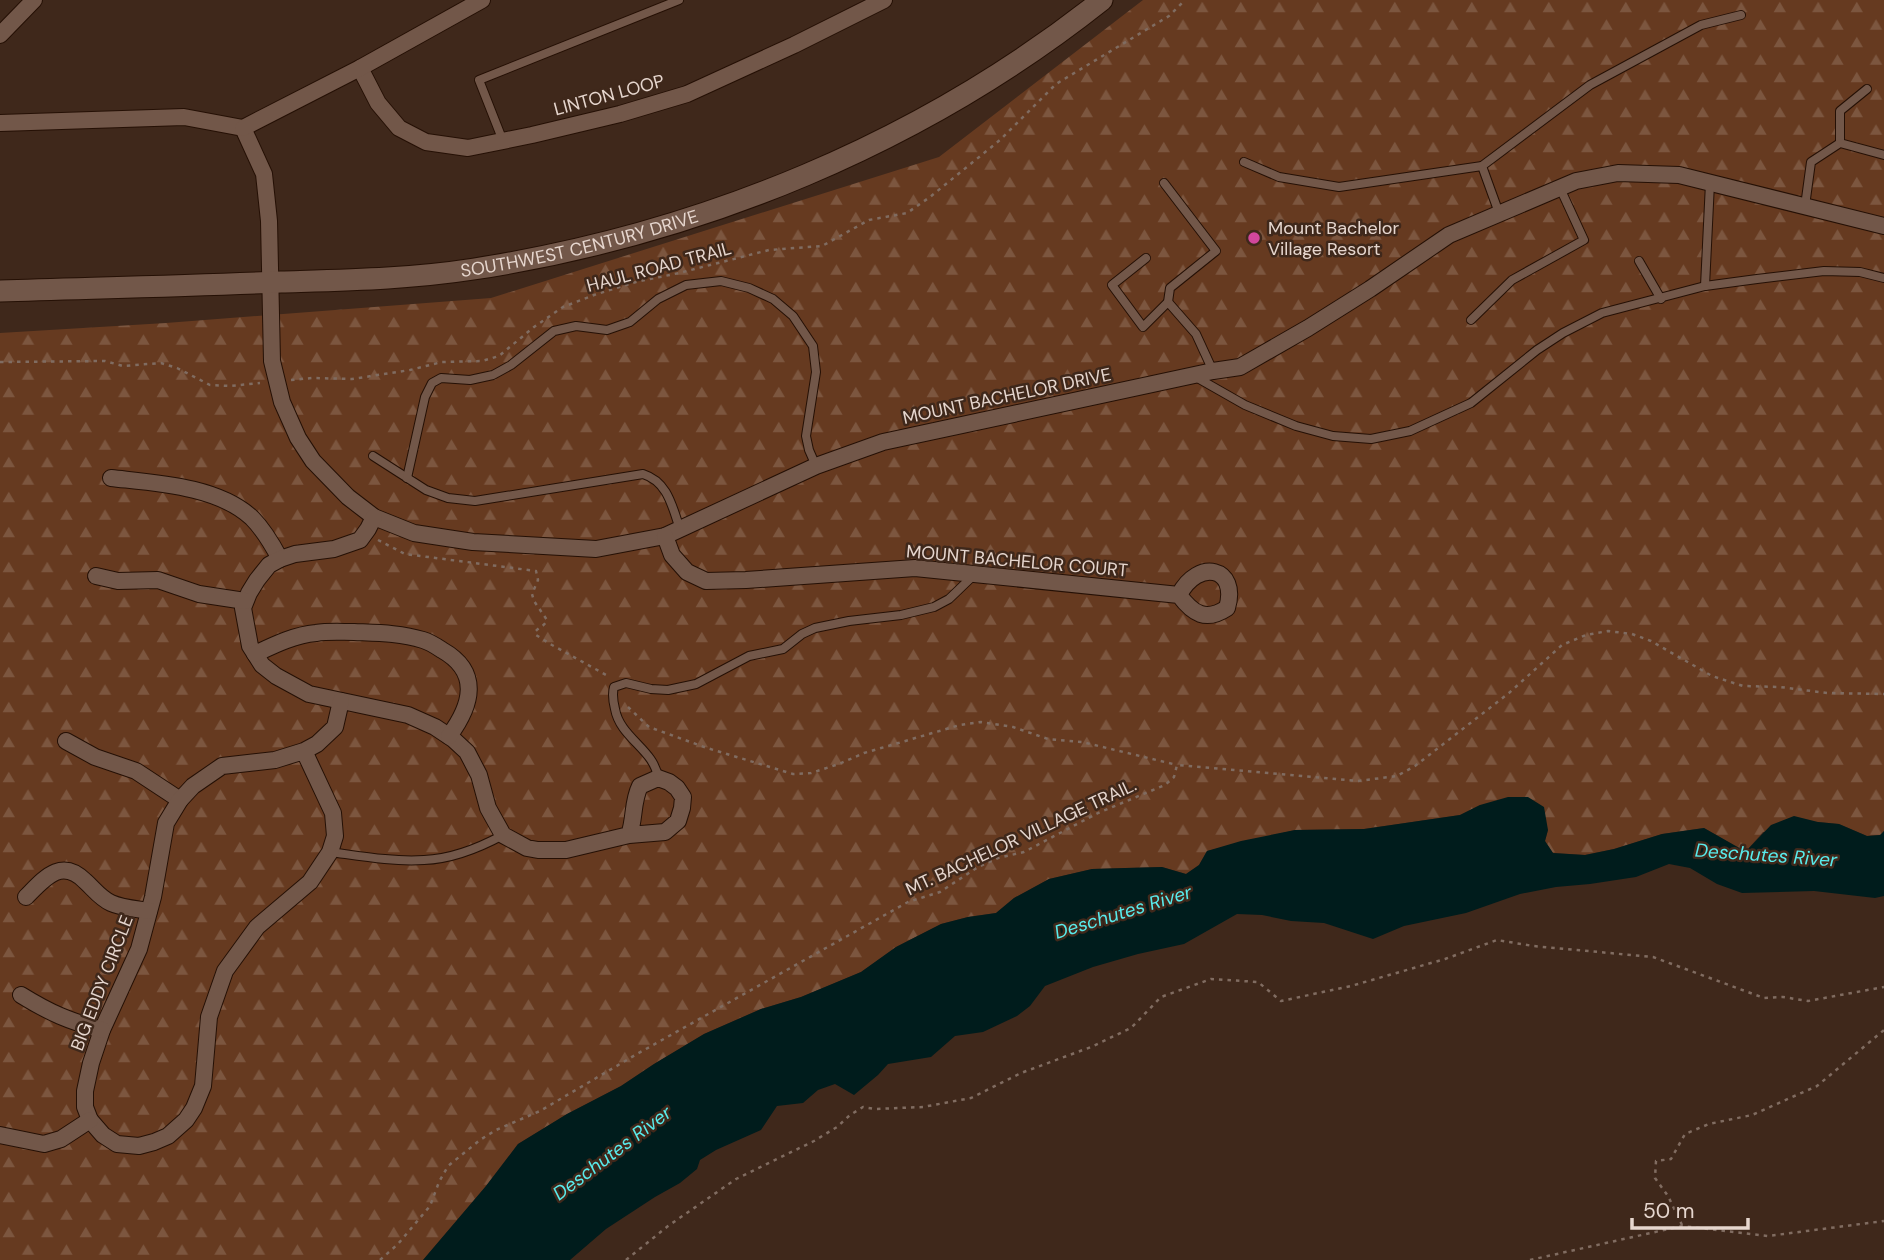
<svg xmlns="http://www.w3.org/2000/svg" width="1884" height="1260" viewBox="0 0 1884 1260" font-family="'DM Sans',sans-serif">
  <defs>
    <pattern id="forest-firs" width="22" height="20" patternUnits="userSpaceOnUse" patternTransform="scale(1.75)"><rect width="22" height="20" fill="#663a20"/><path d="M5 1l3.5 6h-7zM16 11l3.5 6h-7z" fill="#7c563f"/></pattern>
  </defs>
  <rect width="100%" height="100%" fill="#3f281b"/>
  <polygon fill="url(#forest-firs)" points="1143,0 1884,0 1884,831 1881,835 1867,836 1839,824 1818,822 1763,832 1748,849 1741,849 1704,828 1662,834 1614,849 1585,855 1553,853 1545,841 1548,830 1480,805 1460,815 1364,829 1295,830 1207,851 1199,865 1186,874 1162,867 1092,869 1049,879 1014,898 996,913 968,917 941,924 896,947 861,972 801,997 761,1009 704,1034 654,1064 621,1086 567,1114 518,1144 486,1186 423,1260 0,1260 0,333 166,323 491,298 939,157"/>
  <polygon fill="#001c1c" points="1508,797 1528,797 1544,807 1548,830 1545,841 1553,853 1585,855 1614,849 1662,834 1704,828 1741,849 1748,849 1771,825 1794,816 1818,822 1839,824 1867,836 1880,835 1884,831 1884,896 1875,898 1814,891 1742,893 1717,884 1690,868 1669,864 1636,877 1590,884 1556,887 1520,894 1466,913 1404,926 1373,939 1324,923 1291,921 1262,915 1237,914 1184,944 1138,954 1093,967 1045,986 1030,1006 1017,1016 983,1032 955,1036 931,1057 888,1064 878,1075 854,1095 835,1084 818,1090 803,1103 777,1106 761,1130 716,1150 700,1160 697,1169 680,1183 655,1197 606,1229 570,1260 423,1260 486,1186 518,1144 567,1114 621,1086 654,1064 704,1034 761,1009 801,997 861,972 896,947 941,924 968,917 996,913 1014,898 1049,879 1092,869 1125,868 1162,867 1186,874 1199,865 1207,851 1241,841 1295,830 1364,829 1460,815 1480,805"/>
  <g fill="none" stroke-linecap="round" stroke-linejoin="round">
    <defs>
      <g id="lane">
        <polyline points="503,141 479,80 679,0"/>
        <polyline points="1840,143 1840,111 1867,89"/>
        <polyline points="1244,162 1279,177 1339,187 1482,166 1499,213"/>
        <polyline points="1482,166 1590,85 1701,25 1741,15"/>
        <polyline points="1164,183 1216,251 1170,288 1168,302"/>
        <polyline points="1805,206 1811,162 1840,143 1884,155"/>
        <polyline points="1146,258 1112,285 1143,327 1168,302 1196,334 1213,371"/>
        <polyline points="1639,261 1661,299"/>
        <polyline points="1705,286 1710,183"/>
        <polyline points="1471,320 1512,280 1584,240 1560,188"/>
        <polyline points="1194,376 1245,405 1296,426 1333,436 1371,439 1410,431 1471,403 1537,350 1563,333 1602,313 1705,286 1757,279 1824,271 1860,272 1884,278"/>
        <path d="M373 456 426 490 448 498 475 501 643 474C668 482 672 506 680 529"/>
        <polyline points="407,478 425,397 432,383 441,378 470,380 493,375 511,365 554,331 576,326 607,330 630,322 658,299 686,285 721,281 749,288 773,299 793,316 813,346 816,372 806,436 809,450 816,466"/>
        <path d="M658 778C655 750 620 738 615 709 613 701 612 694 614 687L626 683 651 689 668 690 696 684 749 656 783 649 802 634 815 628 849 621 901 615 934 607 949 599 974 575"/>
        <path d="M330 852C360 856 393 862 424 860 451 859 479 848 503 835"/>
      </g>
      <g id="street">
        <polyline points="0,35 34,0"/>
        <polyline points="360,68 378,103 399,128 426,142 468,148 532,135 620,114 687,94 794,45 884,0"/>
        <polyline points="0,123 184,117 243,128 264,174 269,221 272,361 282,402 298,438 313,461 348,497 374,517 414,533 473,542 596,549 665,536 816,466 883,442 1213,371 1240,367 1308,328 1370,289 1449,235 1576,181 1618,173 1679,175 1884,226"/>
        <polyline points="243,128 360,68 482,0"/>
        <path d="M111 478C155 483 218 486 252 518 264 530 272 544 280 559"/>
        <path d="M374 517 368 529 360 540 334 549 295 554 280 559 269 565 257 580 249 593 243 608 250 646 262 665 276 676 309 694 408 715 435 727 453 739 467 752 479 775 488 808 503 835 527 848 538 850H566L629 835 665 832 678 821 682 808 683 797 677 788 669 782 658 778 640 786C632 802 635 819 629 835"/>
        <path d="M665 536 672 555 687 572 706 581 746 580 915 568 1179 595C1193 614 1206 622 1227 608 1239 567 1198 558 1179 595"/>
        <polyline points="96,576 118,581 158,580 199,594 245,601"/>
        <path d="M255 654C274 645 294 635 316 633 328 631 341 632 354 632 377 633 400 633 423 640 430 642 436 646 442 650 481 672 472 705 449 736"/>
        <polyline points="66,741 95,757 136,771 180,800"/>
        <polyline points="304,751 333,813 335,836 330,852 310,882 257,927 225,971 209,1017 203,1086 194,1108 186,1120 168,1136 154,1142 139,1146 117,1144 103,1135 90,1120 85,1107 85,1091 91,1063 102,1030 139,949 153,897 166,823 180,800 193,786 222,766 275,760 304,751 317,744 335,727 341,701"/>
        <path d="M26 897C44 879 61 857 85 881 94 889 100 898 111 903 122 908 137 909 149 911"/>
        <path d="M21 995C50 1013 69 1021 102 1030"/>
        <polyline points="0,1135 44,1144 61,1139 90,1120"/>
      </g>
      <g id="secondary">
        <path id="s1" d="M0 291C94 288 187 286 281 282 345 280 410 279 474 269 701 234 922 143 1102 0"/>
      </g>
    </defs>
    <use href="#lane" stroke="#251005" stroke-width="10"/>
    <use href="#street" stroke="#251005" stroke-width="18"/>
    <use href="#secondary" stroke="#251005" stroke-width="23"/>
    <g stroke="#806c61" stroke-width="2.5" stroke-dasharray="3.5 5" stroke-linecap="butt">
      <polyline points="0,362 105,361 123,366 161,363 177,368 210,385 230,386 260,383"/>
      <polyline points="291,380 312,378 352,379 410,370 442,362 482,361 499,356 534,327 563,307 594,295 636,282 679,273 769,250 822,246 869,220 907,213 930,197 1000,140 1056,84 1169,16 1185,0"/>
      <path d="M378 540 405 554 536 571 538 580 532 594 534 601 547 620C545 626 539 627 535 632L536 635 552 645 608 676"/>
      <polyline points="628,707 649,727 707,748 793,774 811,773 839,764 864,753 960,725 981,722 1013,727 1048,739 1082,742 1177,765"/>
      <polyline points="1682,1225 1668,1196 1655,1178 1656,1161 1671,1159 1685,1134 1709,1124 1752,1115 1817,1086 1884,1030"/>
      <polyline points="380,1260 398,1244 430,1206 439,1182 448,1166 480,1140 496,1130 540,1111 637,1054 908,902 940,892 978,867 998,858 1024,852 1098,813 1165,785 1174,777 1177,765 1358,781 1397,776 1415,766 1509,693 1562,645 1586,635 1608,631 1632,634 1651,641 1712,676 1743,686 1780,687 1827,693 1884,694"/>
      <polyline points="626,1260 668,1226 736,1179 814,1141 837,1127 850,1115 863,1107 875,1109 923,1107 971,1098 1021,1073 1091,1047 1131,1028 1161,997 1211,979 1258,982 1281,1001 1351,986 1445,959 1497,940 1533,946 1653,957 1764,998 1783,997 1808,1001 1884,987"/>
      <polyline points="1530,1260 1682,1226 1768,1236 1884,1221"/>
    </g>
    <use href="#lane" stroke="#725749" stroke-width="8"/>
    <use href="#street" stroke="#725749" stroke-width="16"/>
    <use href="#secondary" stroke="#725749" stroke-width="21"/>
  </g>
  <circle fill="#d1479c" stroke="#3f281b" stroke-width="2.5" cx="1254" cy="238" r="7"/>
  <g text-anchor="middle" dominant-baseline="central" stroke-width="5" stroke-linejoin="round" paint-order="stroke">
    <g font-size="18" fill="#e6d6ce" stroke="#3f281b">
      <text transform="translate(609 95) rotate(-15)">LINTON LOOP</text>
      <text stroke="none"><textPath href="#s1" startOffset="583">SOUTHWEST CENTURY DRIVE</textPath></text>
      <text transform="translate(659 267) rotate(-15)">HAUL ROAD TRAIL</text>
      <text transform="translate(1007 396) rotate(-12)">MOUNT BACHELOR DRIVE</text>
      <text transform="translate(1017 561) rotate(5)">MOUNT BACHELOR COURT</text>
      <text transform="translate(1021 837) rotate(-25)">MT. BACHELOR VILLAGE TRAIL.</text>
      <text transform="translate(102 983) rotate(-69)">BIG EDDY CIRCLE</text>
    </g>
    <g font-size="18" fill="#e6d6ce" stroke="#3f281b" text-anchor="start">
      <text x="1268" y="228">Mount Bachelor<tspan x="1268" dy="21">Village Resort</tspan></text>
    </g>
    <g font-size="19" font-style="italic" fill="#58ebec" stroke="#3f281b">
      <text transform="translate(1766 855) rotate(4)">Deschutes River</text>
      <text transform="translate(1123 912) rotate(-17)">Deschutes River</text>
      <text transform="translate(612 1153) rotate(-37)">Deschutes River</text>
    </g>
  </g>
  <path d="M1632 1218v10h116v-10" fill="none" stroke="#e6d6ce" stroke-width="3.5"/>
  <text x="1643" y="1218" font-size="21" fill="#e6d6ce" stroke="#3f281b" stroke-width="5" paint-order="stroke">50 m</text>
</svg>
